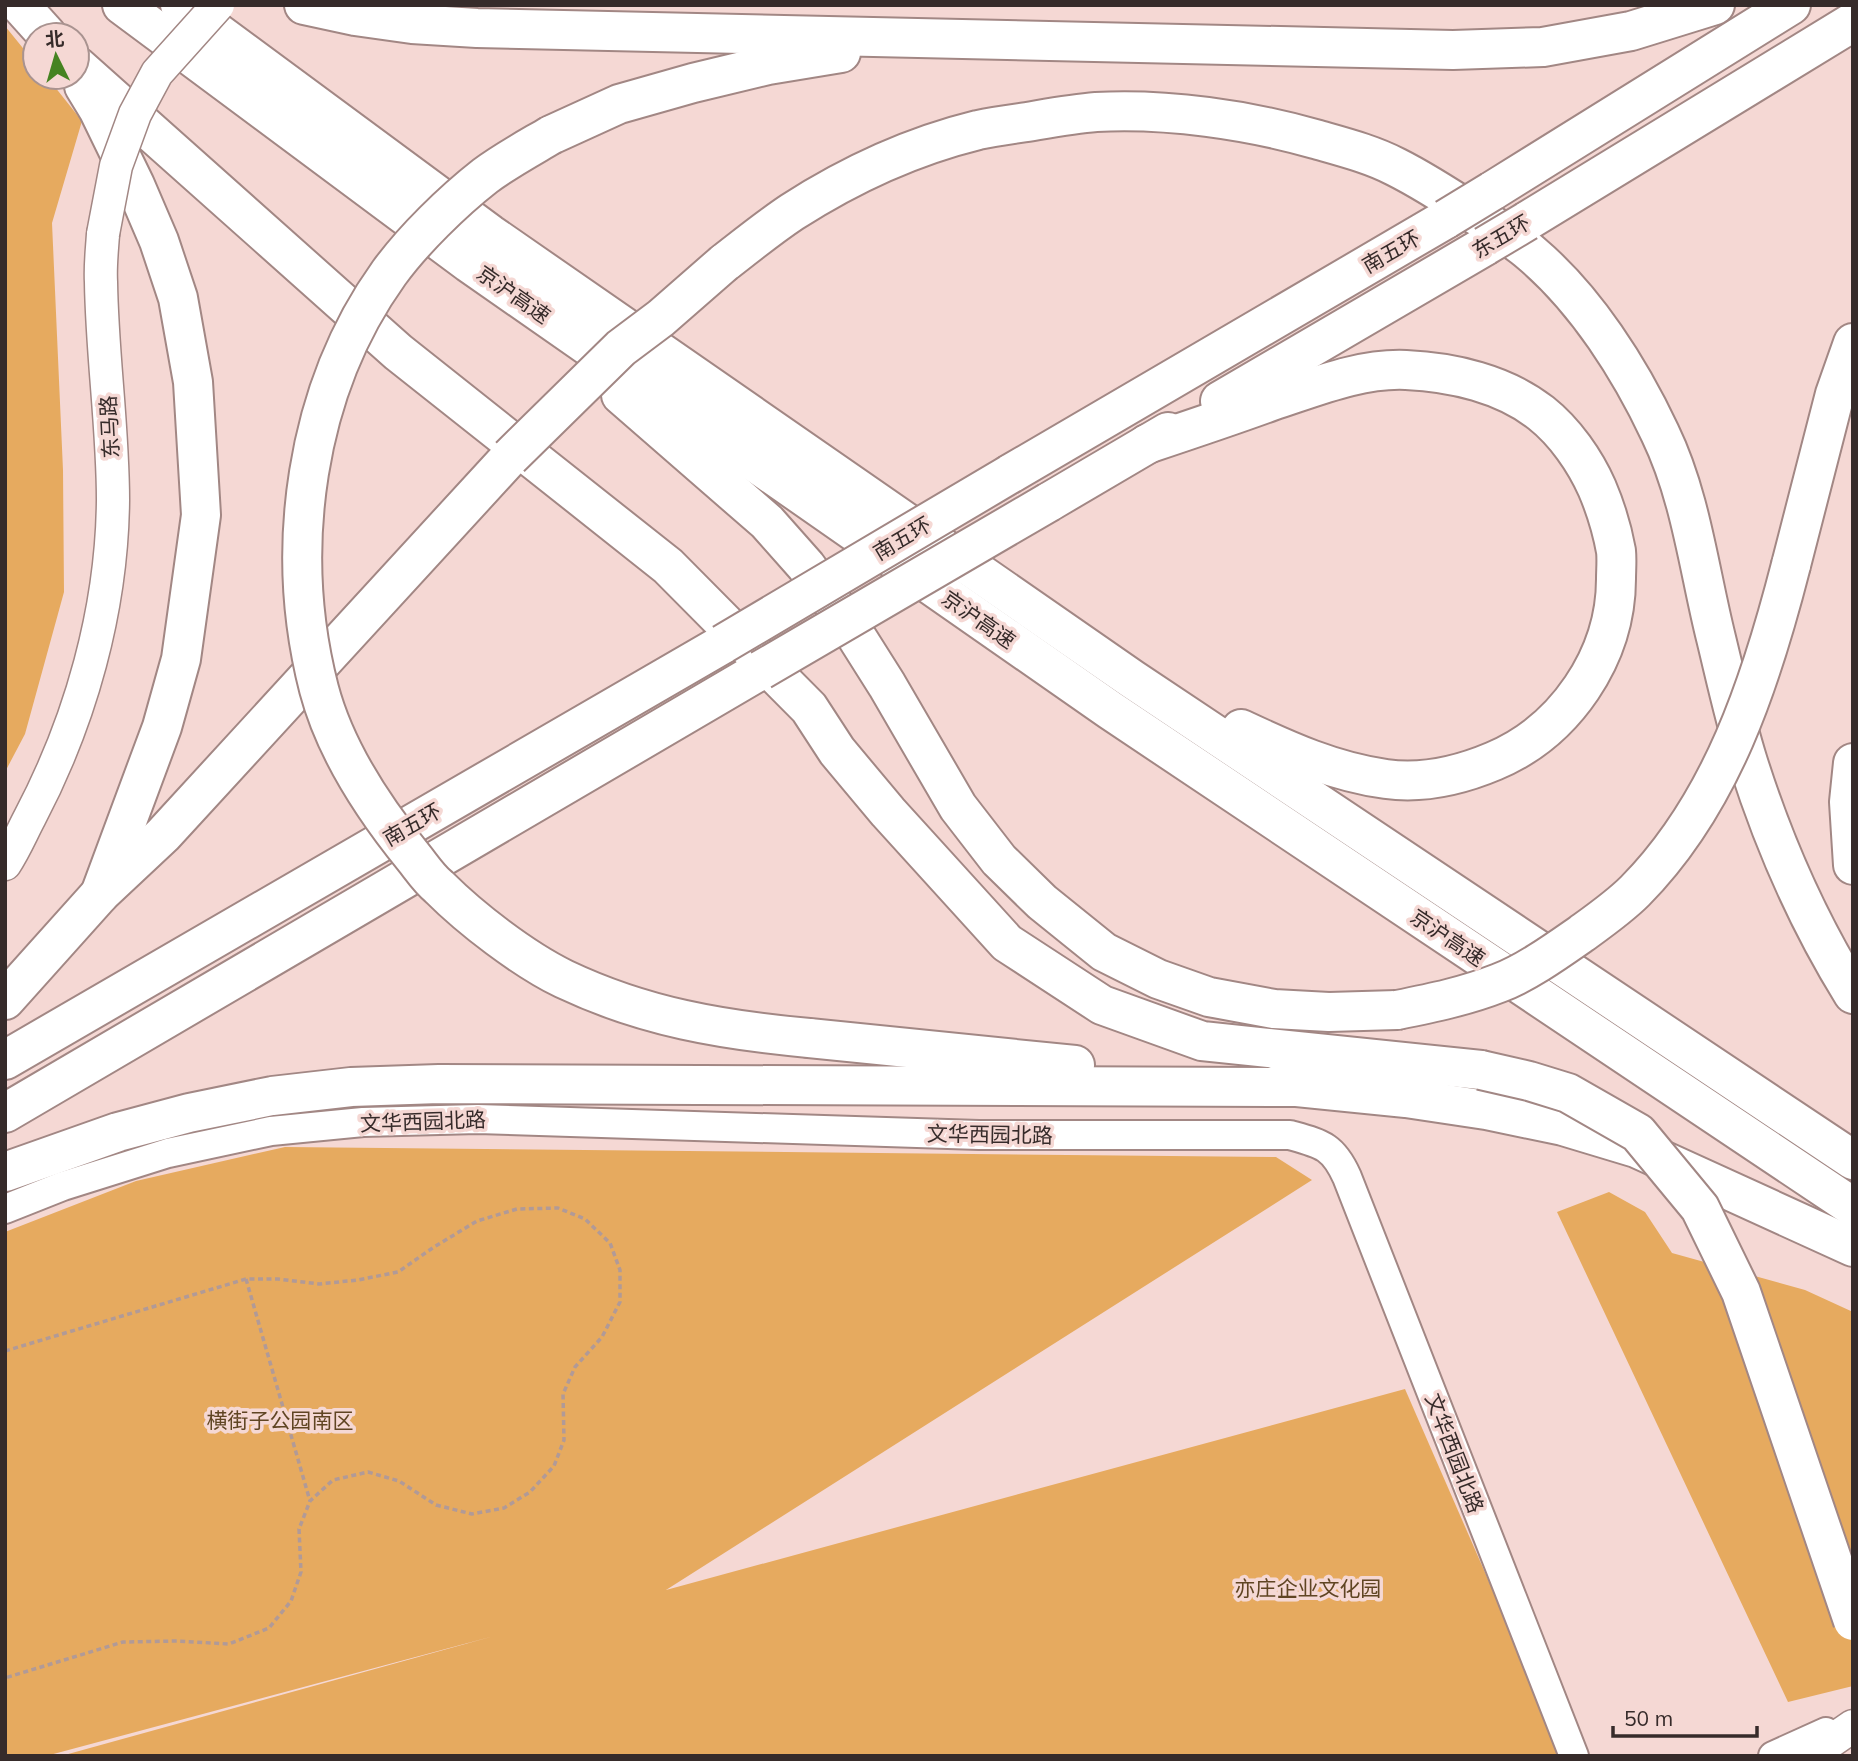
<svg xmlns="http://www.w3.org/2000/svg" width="1858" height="1761" viewBox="0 0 1858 1761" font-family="Mulish,'Noto Sans SC',sans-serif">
  <rect width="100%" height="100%" fill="#f5d8d4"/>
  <g fill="#e6aa5f">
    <polygon points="5,26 35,63 35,77 47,77 82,121 52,223 63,470 64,592 25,734 5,772"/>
    <polygon points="285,1147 1276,1157 1312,1180 666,1590 1405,1389 1565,1756 61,1756 494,1636 46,1756 5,1756 5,1232 136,1181"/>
    <polygon points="1609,1192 1645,1212 1672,1253 1805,1290 1853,1312 1853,1686 1788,1702 1557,1212"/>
  </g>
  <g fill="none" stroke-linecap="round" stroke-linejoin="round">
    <defs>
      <g id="tertiary">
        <path d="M5 1209 63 1186 168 1153 271 1131 363 1122 478 1119 979 1135H1290C1322 1144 1333 1146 1347 1177L1574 1756"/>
        <polyline points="1773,1756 1826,1732"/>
      </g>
      <g id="secondary">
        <path d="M5 864C15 849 22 832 30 817 81 720 112 609 113 500 113 427 102 355 101 282 100 266 102 250 103 234"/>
        <polyline points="1804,1756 1824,1746 1853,1726"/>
      </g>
      <g id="motorway">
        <polyline points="20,5 47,35"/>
        <polyline points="122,5 469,263 1110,710 1853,1207"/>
        <polyline points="180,5 490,234 1132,679 1853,1160"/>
        <polyline points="304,5 355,16 412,24 477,28 1453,50 1543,47 1631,31 1715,5"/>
        <polyline points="77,66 398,352 668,566 809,708 837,751 888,812 1007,943 1102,1005 1202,1041 1481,1070"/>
        <polyline points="84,86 98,109 135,185 159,241 178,298 193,382 201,515 181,659 162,727 100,894"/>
        <polyline points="551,135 619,104 693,83 768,65 841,53"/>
        <polyline points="1492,191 1791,5"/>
        <polyline points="1527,221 1853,22"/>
        <path d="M724 263C746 246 768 228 792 212 848 176 913 146 978 130 992 127 1006 125 1020 123 1045 119 1071 114 1096 112 1166 108 1249 120 1315 139 1343 147 1371 154 1396 167 1424 181 1450 198 1476 215 1495 227 1515 239 1532 254 1586 300 1630 369 1660 433 1691 497 1699 570 1716 638 1726 679 1735 721 1748 762 1773 841 1809 923 1853 994"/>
        <polyline points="621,395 767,522 806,566 851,628 887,685 958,807 999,860 1042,902 1104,952 1158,979 1209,997 1274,1009 1329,1012 1397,1010"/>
        <polyline points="1220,401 1485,246"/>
        <path d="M1147 444C1189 430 1231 416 1272 401 1315 387 1360 368 1406 370 1453 372 1504 384 1541 413 1565 432 1585 461 1597 488 1606 509 1612 529 1616 551 1617 560 1616 570 1616 579 1616 657 1565 731 1494 761 1461 775 1423 784 1386 779 1334 772 1288 751 1241 729"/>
        <polyline points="1010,474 1446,219"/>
        <polyline points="1049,502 1168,432"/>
        <polyline points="1791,565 1835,394 1853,343"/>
        <polyline points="1853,763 1849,802 1853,865"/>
        <polyline points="5,1000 100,894 163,835 510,457"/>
        <polyline points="809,1038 1075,1065"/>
        <polyline points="5,1060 723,644"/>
        <polyline points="1277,1085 1406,1098 1486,1110 1563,1126 1636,1148 1853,1247"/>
        <polyline points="5,1113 761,670"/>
        <polyline points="5,1172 118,1132 189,1113 272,1096 351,1087 439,1084 1301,1087"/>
      </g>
    </defs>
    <use href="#tertiary" stroke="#a28784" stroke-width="32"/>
    <use href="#secondary" stroke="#a28784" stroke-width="35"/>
    <use href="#motorway" stroke="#a28784" stroke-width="42"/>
    <g stroke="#b19a97" stroke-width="3.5" stroke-dasharray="5 3.5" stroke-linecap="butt">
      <polyline points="246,1279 310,1501"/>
      <polyline points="5,1351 246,1279 278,1279 319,1284 358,1280 398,1272 434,1247 477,1221 517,1209 558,1208 585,1219 610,1243 620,1270 620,1302 602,1337 575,1367 563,1394 564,1440 554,1466 530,1492 504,1508 472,1514 436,1505 399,1481 368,1472 333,1480 310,1501 299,1529 301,1572 291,1601 269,1628 229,1644 178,1641 123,1642 5,1678"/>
    </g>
    <use href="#tertiary" stroke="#fff" stroke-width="28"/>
    <use href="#secondary" stroke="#fff" stroke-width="32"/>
    <use href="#motorway" stroke="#fff" stroke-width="38"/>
    <defs>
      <polyline id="secondary-bridge" points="103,234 116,166 135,114 157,73 218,5"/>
      <g id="motorway-bridge">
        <path d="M551 135C529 148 505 161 485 176 453 201 413 240 389 273 305 390 283 550 319 689 335 750 374 809 414 858 422 868 429 879 439 887 471 919 523 959 564 979 644 1017 722 1030 809 1038"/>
        <polyline points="1446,219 1492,191"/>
        <polyline points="1485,246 1527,221"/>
        <polyline points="510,457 621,348 661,318 724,263"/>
        <polyline points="723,644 1010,474"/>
        <polyline points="761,670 1049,502"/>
        <path d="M1397 1010C1432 1003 1466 996 1499 983 1526 973 1558 950 1581 934 1599 921 1619 907 1635 891 1722 803 1761 682 1791 565"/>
        <polyline points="1481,1070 1529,1081 1568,1093 1638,1133 1700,1208 1741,1292 1853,1621"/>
      </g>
    </defs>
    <use href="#secondary-bridge" stroke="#a28784" stroke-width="35" stroke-linecap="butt"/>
    <use href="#motorway-bridge" stroke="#a28784" stroke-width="42" stroke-linecap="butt"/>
    <use href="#secondary-bridge" stroke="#fff" stroke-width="32"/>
    <use href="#motorway-bridge" stroke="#fff" stroke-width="38"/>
  </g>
  <g text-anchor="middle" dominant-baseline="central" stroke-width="7" stroke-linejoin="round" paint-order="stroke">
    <g font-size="21" fill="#362b2a" stroke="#f5d8d4">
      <text transform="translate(1501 236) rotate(-31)">东五环</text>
      <text transform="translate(1391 251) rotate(-30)">南五环</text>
      <text transform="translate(514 294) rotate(35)">京沪高速</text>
      <text transform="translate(109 427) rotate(-93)">东马路</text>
      <text transform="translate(902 538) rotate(-31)">南五环</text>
      <text transform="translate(979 619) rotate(35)">京沪高速</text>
      <text transform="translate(412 824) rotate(-30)">南五环</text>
      <text transform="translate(1448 937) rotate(34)">京沪高速</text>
      <text transform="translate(423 1121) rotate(-2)">文华西园北路</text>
      <text transform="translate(990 1134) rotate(1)">文华西园北路</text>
      <text transform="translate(1455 1453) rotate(69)">文华西园北路</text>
    </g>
    <g font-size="21" fill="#604523" stroke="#f5d8d4">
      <text x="280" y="1420">横街子公园南区</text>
      <text x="1308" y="1588">亦庄企业文化园</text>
    </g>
  </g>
  <rect width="1858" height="1761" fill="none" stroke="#362b2a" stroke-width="14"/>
  <g transform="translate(56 56) rotate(355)"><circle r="33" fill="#f5d8d4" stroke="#a99390" stroke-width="2"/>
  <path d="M0-5L12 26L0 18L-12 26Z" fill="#458321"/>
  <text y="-10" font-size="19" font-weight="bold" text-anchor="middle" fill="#362b2a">北</text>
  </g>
  <path d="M1613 1726v10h144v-10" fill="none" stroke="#362b2a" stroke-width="3.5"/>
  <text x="1624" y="1726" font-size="21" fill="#362b2a" stroke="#f5d8d4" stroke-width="5" paint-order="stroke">50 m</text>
</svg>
